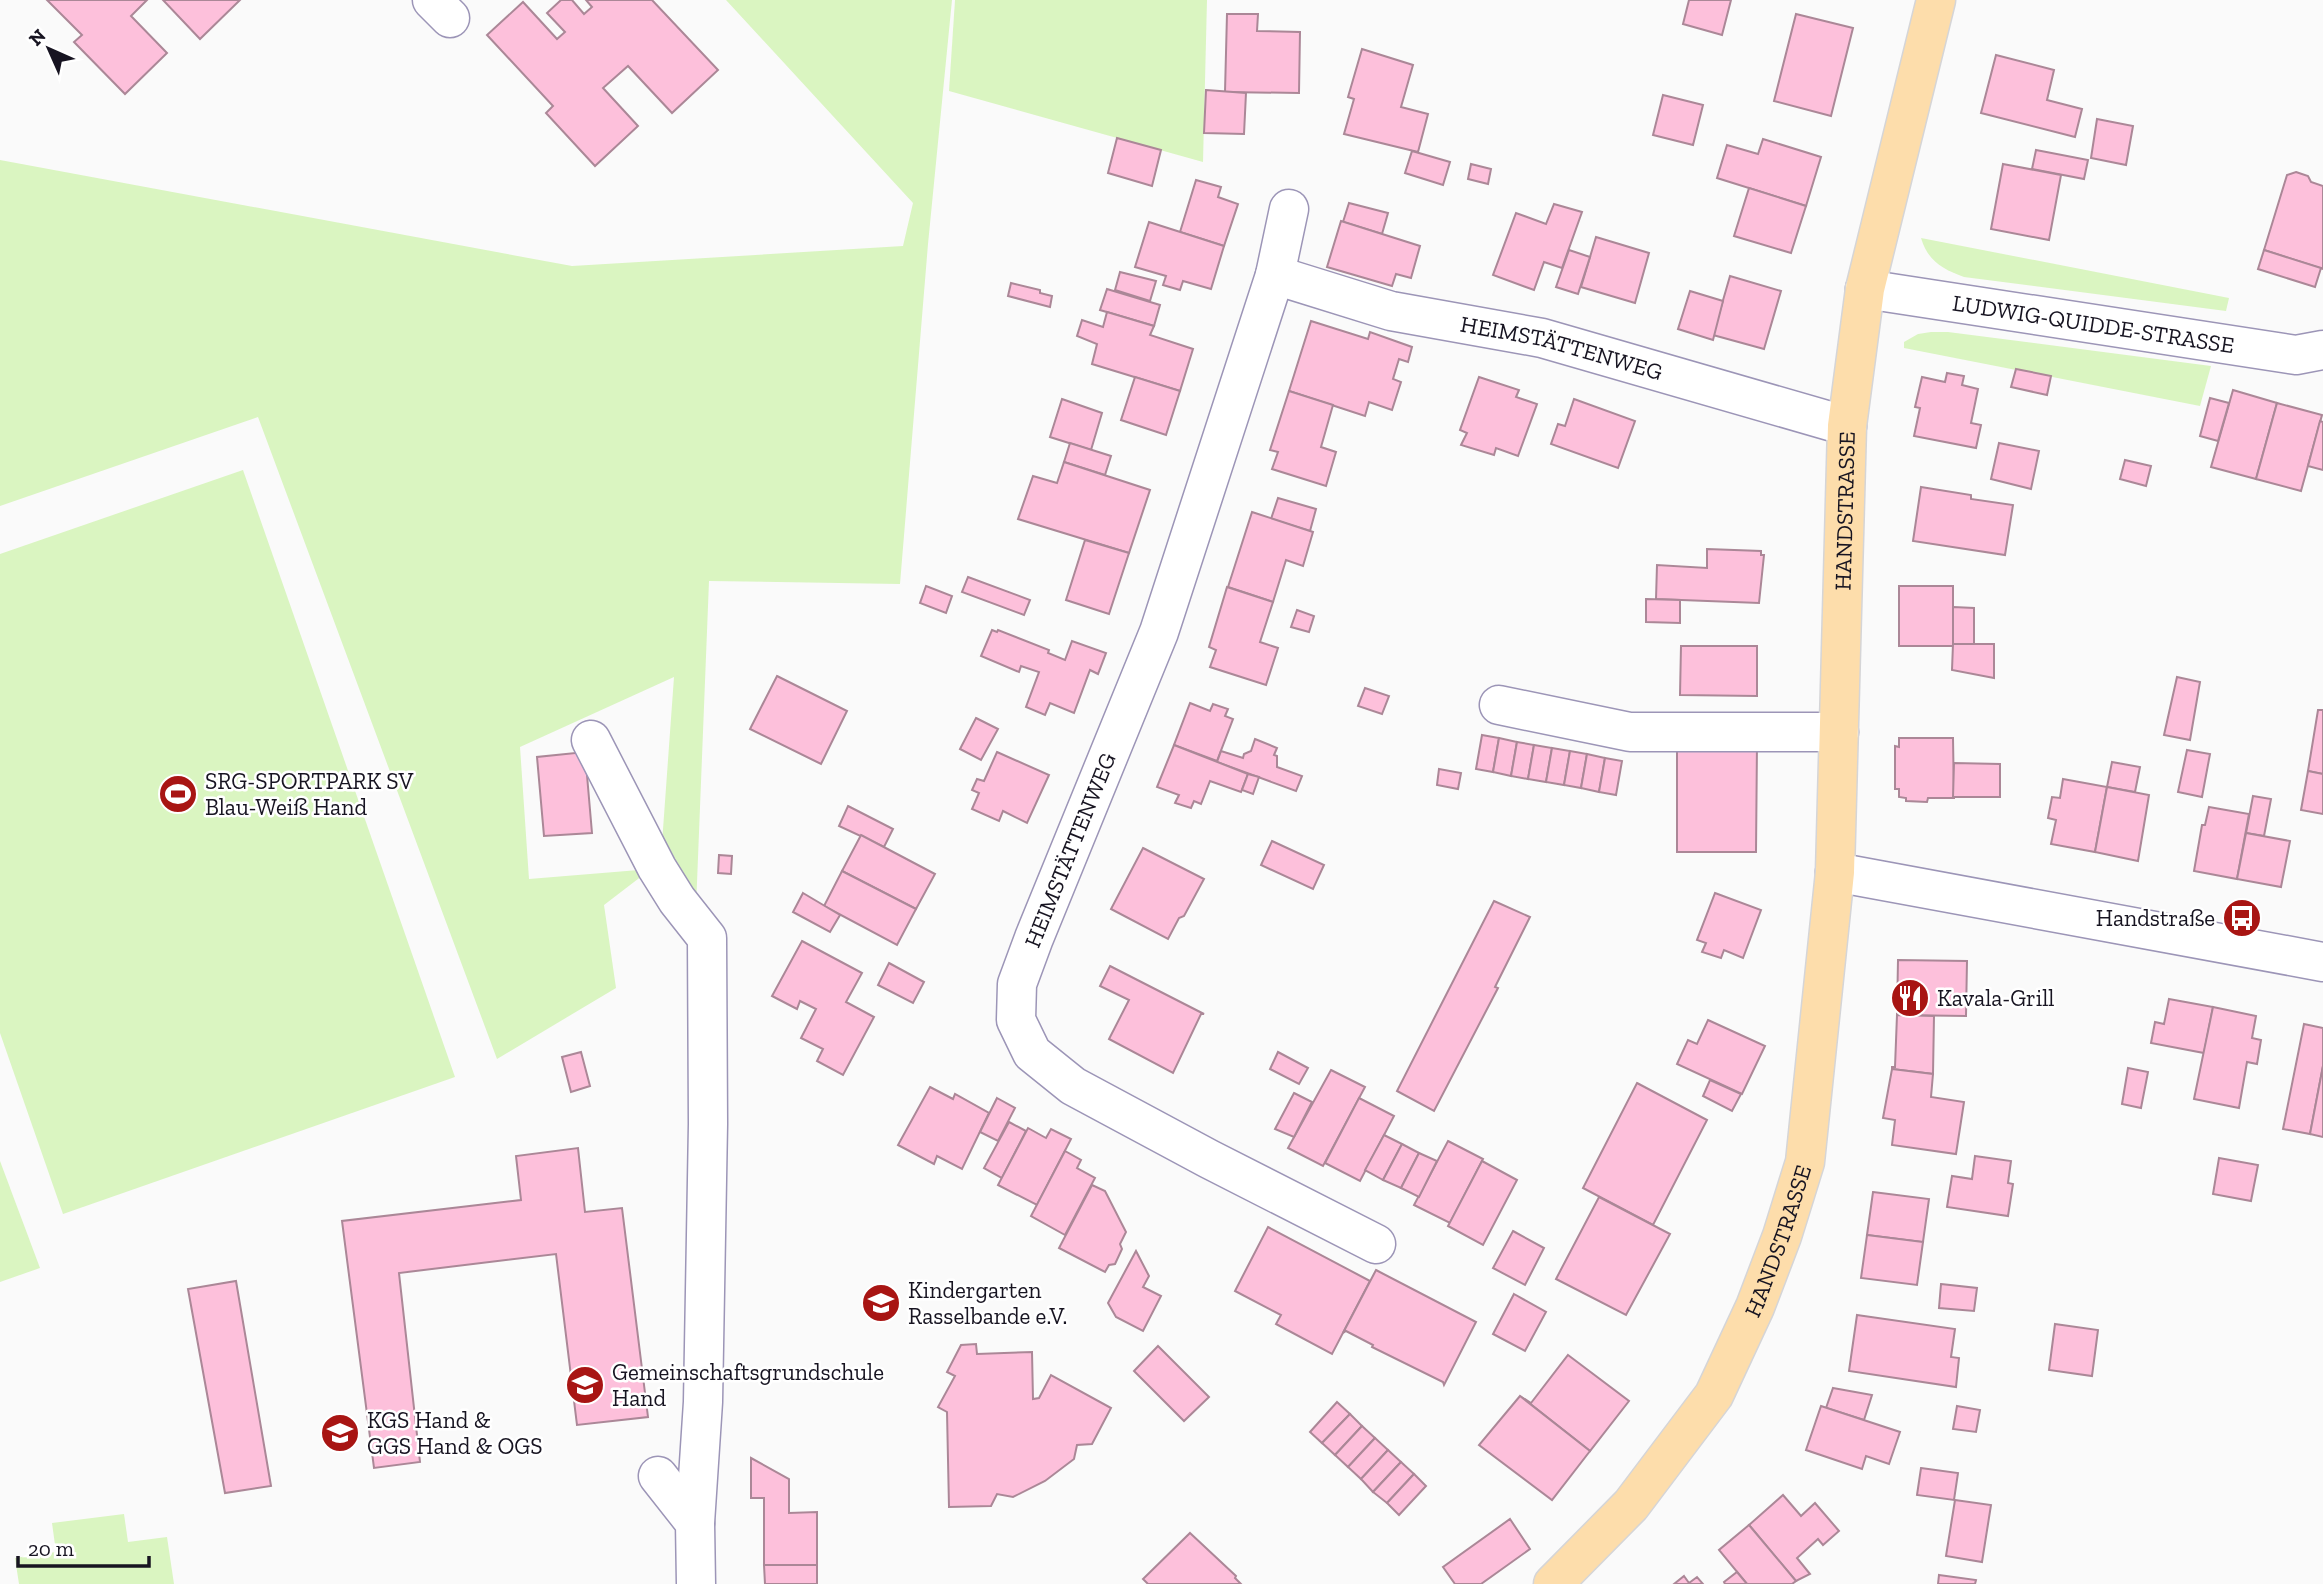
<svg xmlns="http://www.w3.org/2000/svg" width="2323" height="1584" viewBox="0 0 2323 1584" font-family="'Zilla Slab',serif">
  <rect width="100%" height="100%" fill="#fafafa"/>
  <g fill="#daf5c1">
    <polygon points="726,0 952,0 928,244 900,584 709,581 696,908 661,857 674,677 520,747 529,879 651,869 604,905 616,988 497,1059 258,417 0,506 0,160 572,266 903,246 913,203"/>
    <polygon points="955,0 1207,0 1203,162 949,91"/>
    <path d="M1921 238 2229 298 2226 311 1964 277C1942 269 1928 261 1921 238Z"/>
    <polygon points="1931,332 1948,332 2211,366 2200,406 1904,348 1904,342 1918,334"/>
    <polygon points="243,470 455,1077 63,1214 0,1033 0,554"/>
    <polygon points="0,1161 40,1268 0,1282"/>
    <polygon points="124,1514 128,1542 167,1537 174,1584 19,1584 15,1558 56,1552 52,1523"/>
  </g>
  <g fill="#fdc0db" stroke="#ab8797" stroke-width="2">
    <polygon points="47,0 147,0 131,16 167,53 125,94 74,42 82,35"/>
    <polygon points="163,0 240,0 200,39"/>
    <polygon points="561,0 572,0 584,14 592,7 586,0 652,0 718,70 672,113 628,66 603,88 638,126 595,166 546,113 553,106 487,35 523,2 557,39 565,32 547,13"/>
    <polygon points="1689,0 1731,0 1722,35 1683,24"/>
    <polygon points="1227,14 1258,14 1257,31 1300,32 1299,93 1225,92"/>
    <polygon points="1796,14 1853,28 1831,116 1774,101"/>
    <polygon points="1362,49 1413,65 1401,107 1428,114 1418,152 1344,134 1354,99 1348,97"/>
    <polygon points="1996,55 2054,70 2047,100 2082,109 2075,137 1981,113"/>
    <polygon points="1206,90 1246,93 1244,134 1204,133"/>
    <polygon points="1663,95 1703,105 1693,145 1653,135"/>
    <polygon points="2097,119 2133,126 2126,165 2091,158"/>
    <polygon points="1117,138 1161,150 1152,186 1108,173"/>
    <polygon points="1763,139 1821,157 1806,206 1717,178 1727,145 1758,154"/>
    <polygon points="2036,150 2088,160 2084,179 2032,169"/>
    <polygon points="1412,151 1450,162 1443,185 1405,173"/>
    <polygon points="1471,164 1491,169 1488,184 1468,179"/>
    <polygon points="2003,164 2061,175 2049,240 1991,229"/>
    <polygon points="2296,172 2308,176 2311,182 2323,186 2323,269 2264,250 2287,175"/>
    <polygon points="1196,180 1221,187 1218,197 1238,204 1224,246 1180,232"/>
    <polygon points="1749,188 1806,206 1791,253 1734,236"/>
    <polygon points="1349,203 1388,213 1382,234 1343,222"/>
    <polygon points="1554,204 1582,212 1562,268 1544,262 1534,290 1493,275 1516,213 1546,224"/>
    <polygon points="1341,221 1420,246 1411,278 1396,274 1392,286 1327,267"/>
    <polygon points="1149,222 1224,246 1211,289 1183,281 1180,290 1163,285 1166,276 1135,267"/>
    <polygon points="1596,237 1649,253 1635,303 1581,287"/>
    <polygon points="1569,250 1590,257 1578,294 1556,287"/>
    <polygon points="2264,250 2321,268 2315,287 2258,269"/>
    <polygon points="1120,272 1156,281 1150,301 1115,290"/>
    <polygon points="1730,276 1781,291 1764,349 1713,335"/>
    <polygon points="1011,283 1040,290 1040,293 1052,296 1050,307 1008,296"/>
    <polygon points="1107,289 1160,305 1154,326 1100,310"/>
    <polygon points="1690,291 1723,301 1713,340 1678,329"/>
    <polygon points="1107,312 1154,326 1150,335 1193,349 1180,391 1092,364 1097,344 1077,336 1082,320 1103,327"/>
    <polygon points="1311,321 1368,339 1370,332 1412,347 1408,362 1399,359 1393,379 1401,382 1392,410 1369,402 1365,416 1289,391"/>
    <polygon points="2016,369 2051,376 2047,395 2011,387"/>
    <polygon points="1947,373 1964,376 1962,385 1978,389 1971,423 1981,425 1976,448 1914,436 1920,408 1915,407 1922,377 1945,382"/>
    <polygon points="1135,377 1180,391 1166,435 1121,420"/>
    <polygon points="1479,377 1519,390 1516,397 1537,404 1518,456 1496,448 1494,455 1461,445 1467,433 1460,430"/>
    <polygon points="2233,390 2277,403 2256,479 2211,467"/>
    <polygon points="1289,391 1333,405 1321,447 1336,452 1326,486 1272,469 1278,452 1270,450"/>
    <polygon points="2210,398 2229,403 2218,441 2200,436"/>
    <polygon points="1062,399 1102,413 1091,450 1050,437"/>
    <polygon points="1574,399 1635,421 1618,468 1551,444 1558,424 1565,426"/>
    <polygon points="2277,403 2322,415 2301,491 2256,479"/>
    <polygon points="2320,421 2323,422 2323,470 2308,466"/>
    <polygon points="1070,443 1111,456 1105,475 1064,462"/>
    <polygon points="1999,443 2039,451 2031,489 1991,479"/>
    <polygon points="2125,460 2151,466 2146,486 2120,479"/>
    <polygon points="1064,462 1150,490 1129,553 1018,519 1033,476 1057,483"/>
    <polygon points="1921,487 1971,495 1971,499 2013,505 2005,555 1913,541"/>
    <polygon points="1278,498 1316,509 1310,531 1271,519"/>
    <polygon points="1252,512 1313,532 1303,566 1286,560 1273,602 1228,587"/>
    <polygon points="1085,540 1129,553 1109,614 1066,600"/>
    <polygon points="1707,549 1761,551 1761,555 1764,555 1759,603 1656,599 1657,565 1707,568"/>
    <polygon points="968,577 1030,600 1024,615 962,592"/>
    <polygon points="926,586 952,596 946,613 920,603"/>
    <rect x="1899" y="586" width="54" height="60"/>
    <polygon points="1227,587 1273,602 1260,642 1278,648 1266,685 1210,667 1216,650 1209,647"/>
    <polygon points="1646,599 1680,600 1680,623 1646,622"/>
    <polygon points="1953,607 1974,608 1974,644 1953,644"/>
    <polygon points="1297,610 1314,616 1309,632 1291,627"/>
    <polygon points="992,630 997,632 998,630 1049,650 1048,653 1065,660 1072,641 1106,653 1098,674 1090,670 1074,713 1050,703 1045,715 1026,707 1039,672 1021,666 1019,672 981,656"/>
    <polygon points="1953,644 1994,644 1994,678 1952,670"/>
    <polygon points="1681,646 1757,646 1757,696 1680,695"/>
    <polygon points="777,676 847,711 821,764 750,729"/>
    <polygon points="2177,677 2200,682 2190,740 2164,735"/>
    <polygon points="1365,688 1389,696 1382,714 1358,706"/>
    <polygon points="1190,703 1210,711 1213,704 1228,709 1225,716 1233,719 1217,761 1174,745"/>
    <polygon points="2318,710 2323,710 2323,774 2308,771"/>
    <polygon points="976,718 998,729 981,760 960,749"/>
    <polygon points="1482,735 1499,738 1493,772 1476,769"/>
    <polygon points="1499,738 1517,742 1511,776 1493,772"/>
    <polygon points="1899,738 1953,738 1954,798 1928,798 1927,802 1906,801 1906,798 1899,797 1899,789 1895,789 1895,746 1899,747"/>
    <polygon points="1255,739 1277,748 1274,755 1277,756 1277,767 1302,776 1296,791 1217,762 1221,751 1243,758 1244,754 1251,751"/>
    <polygon points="1517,742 1534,745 1528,779 1511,776"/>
    <polygon points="1677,742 1757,743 1756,852 1677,852"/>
    <polygon points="1174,745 1248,774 1241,792 1210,781 1201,804 1194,801 1191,808 1175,803 1179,795 1157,787"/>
    <polygon points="1534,745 1552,748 1546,782 1528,779"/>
    <polygon points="1552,748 1570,751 1564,785 1546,782"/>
    <polygon points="2187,750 2210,754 2202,797 2178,792"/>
    <polygon points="1570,751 1587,754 1581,788 1564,785"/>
    <polygon points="585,752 592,833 544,836 537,757"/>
    <polygon points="997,752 1049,775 1027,823 1003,811 999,821 972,809 979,793 972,790 977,779 984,781"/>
    <polygon points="1587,754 1605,758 1599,792 1581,788"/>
    <polygon points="1605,758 1622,761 1616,795 1599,792"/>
    <polygon points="2112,762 2140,767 2135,792 2107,787"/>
    <polygon points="1954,763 2000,764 2000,797 1953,797"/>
    <polygon points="1439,769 1461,773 1458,789 1437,785"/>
    <polygon points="2308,771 2323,774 2323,814 2301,810"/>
    <polygon points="1248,774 1259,777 1253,794 1242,790"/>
    <polygon points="2063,779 2107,787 2095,852 2051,844 2056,820 2048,818 2052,797 2060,798"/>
    <polygon points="2107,787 2149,795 2138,861 2095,852"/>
    <polygon points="2253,796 2271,799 2264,836 2246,833"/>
    <polygon points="848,806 893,829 884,847 839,826"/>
    <polygon points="2209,807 2249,814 2237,879 2194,871 2202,825 2205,825"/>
    <polygon points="2246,833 2290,841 2281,887 2237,879"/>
    <polygon points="861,835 935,874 916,909 842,871"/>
    <polygon points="1272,841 1324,865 1313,889 1261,865"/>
    <polygon points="1143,848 1204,879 1184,916 1179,918 1168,939 1111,909"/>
    <polygon points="719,855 732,856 731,874 718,873"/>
    <polygon points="842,871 916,909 897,945 824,906"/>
    <polygon points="803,893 840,915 830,932 793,912"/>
    <polygon points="1715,893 1761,910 1743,958 1724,950 1721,958 1702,952 1706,943 1697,940"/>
    <polygon points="1494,901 1530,917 1495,987 1498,988 1434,1111 1397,1091"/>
    <polygon points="802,941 862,973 846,1002 874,1017 843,1075 817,1061 823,1049 801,1038 816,1009 800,1001 797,1009 772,996"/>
    <polygon points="1898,960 1967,961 1966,1016 1897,1015"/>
    <polygon points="889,963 924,982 913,1003 878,985"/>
    <polygon points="1110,966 1204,1014 1201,1014 1173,1073 1109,1039 1129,1000 1100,986"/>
    <polygon points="2169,999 2213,1007 2204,1053 2151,1043 2155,1022 2164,1024"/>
    <polygon points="2213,1007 2256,1016 2252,1038 2261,1040 2257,1064 2247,1062 2239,1108 2194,1099"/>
    <polygon points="1897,1015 1934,1016 1933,1074 1892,1069 1892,1067 1895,1067"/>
    <polygon points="1708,1020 1765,1046 1742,1094 1677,1064 1688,1040 1697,1044"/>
    <polygon points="2304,1024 2323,1028 2323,1066 2310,1134 2283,1129"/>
    <polygon points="581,1052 590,1086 571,1092 562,1057"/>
    <polygon points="1278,1052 1308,1068 1299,1084 1270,1069"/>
    <polygon points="2323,1066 2323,1137 2310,1134"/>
    <polygon points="2128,1068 2148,1072 2141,1108 2122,1104"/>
    <polygon points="1892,1069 1933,1074 1931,1097 1964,1102 1956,1154 1892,1145 1895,1120 1883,1118"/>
    <polygon points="1331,1070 1365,1087 1323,1166 1288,1148"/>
    <polygon points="1710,1080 1741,1094 1732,1111 1703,1096"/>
    <polygon points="1637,1083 1707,1120 1653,1225 1583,1188"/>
    <polygon points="930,1087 953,1099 955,1094 989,1113 962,1169 937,1156 934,1164 898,1145"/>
    <polygon points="1294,1093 1312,1102 1294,1137 1275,1129"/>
    <polygon points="997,1098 1015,1108 998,1141 980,1132"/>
    <polygon points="1359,1098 1394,1116 1360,1181 1325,1163"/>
    <polygon points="1009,1122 1026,1131 1002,1178 984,1168"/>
    <polygon points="1028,1128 1046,1138 1051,1129 1071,1139 1037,1205 998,1185"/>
    <polygon points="1384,1135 1402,1144 1383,1180 1365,1170"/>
    <polygon points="1448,1141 1483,1159 1450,1223 1414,1205"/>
    <polygon points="1402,1144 1419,1153 1401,1188 1383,1180"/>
    <polygon points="578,1148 585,1212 622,1208 648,1417 577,1425 556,1254 399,1273 420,1462 374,1468 342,1221 521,1200 516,1156"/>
    <polygon points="1065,1151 1081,1160 1077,1168 1095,1178 1065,1235 1031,1216"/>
    <polygon points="1419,1153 1437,1161 1419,1197 1401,1188"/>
    <polygon points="1975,1156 2011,1161 2008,1183 2013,1184 2008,1216 1947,1207 1952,1176 1972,1179"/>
    <polygon points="2219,1158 2258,1165 2251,1201 2213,1194"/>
    <polygon points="1482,1161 1517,1180 1483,1245 1448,1226"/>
    <polygon points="1092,1185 1105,1191 1126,1232 1120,1244 1122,1249 1115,1264 1109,1265 1105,1272 1059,1248"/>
    <polygon points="1873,1192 1929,1199 1923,1242 1867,1235"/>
    <polygon points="1599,1197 1670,1234 1626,1315 1556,1279"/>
    <polygon points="1268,1227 1370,1281 1332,1354 1276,1324 1281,1315 1235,1291"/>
    <polygon points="1513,1231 1544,1248 1525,1285 1493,1268"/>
    <polygon points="1867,1235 1923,1242 1917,1285 1861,1278"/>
    <polygon points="1136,1251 1149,1276 1143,1287 1161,1296 1143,1331 1116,1317 1108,1303"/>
    <polygon points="1376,1270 1476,1322 1444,1385 1443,1382 1372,1347 1373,1345 1346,1331 1343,1333"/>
    <polygon points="236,1281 271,1486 225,1493 188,1289"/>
    <polygon points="1941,1284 1977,1288 1974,1311 1939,1308"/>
    <polygon points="1514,1294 1546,1312 1525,1351 1493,1334"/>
    <polygon points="1857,1315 1955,1329 1951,1357 1959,1358 1956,1387 1849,1371"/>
    <polygon points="2055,1324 2098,1330 2092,1376 2049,1370"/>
    <polygon points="976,1344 977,1354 1032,1352 1033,1399 1039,1398 1051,1375 1111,1408 1092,1444 1077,1445 1074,1459 1045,1481 1013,1497 997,1494 991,1506 949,1507 947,1412 938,1407 955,1376 947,1372 961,1345"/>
    <polygon points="1158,1346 1209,1397 1184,1421 1134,1371"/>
    <polygon points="1568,1355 1629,1401 1590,1451 1520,1396 1531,1403"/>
    <polygon points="1833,1388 1872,1395 1864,1420 1826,1408"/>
    <polygon points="1520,1396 1590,1451 1552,1500 1479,1445"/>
    <polygon points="1337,1402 1350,1414 1322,1443 1310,1432"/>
    <polygon points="1821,1406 1900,1432 1889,1464 1866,1456 1862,1469 1806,1450"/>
    <polygon points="1957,1406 1980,1410 1976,1432 1953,1429"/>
    <polygon points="1350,1414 1362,1426 1335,1455 1322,1443"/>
    <polygon points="1362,1426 1375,1438 1348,1467 1335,1455"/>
    <polygon points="1375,1438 1388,1450 1361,1479 1348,1467"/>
    <polygon points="1388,1450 1401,1462 1373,1492 1361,1479"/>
    <polygon points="751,1458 789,1479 789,1513 817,1512 817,1565 764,1565 764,1498 751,1498"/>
    <polygon points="1401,1462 1414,1474 1387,1503 1373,1492"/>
    <polygon points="1921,1468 1958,1473 1954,1500 1917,1495"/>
    <polygon points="1414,1474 1426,1486 1399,1515 1387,1503"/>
    <polygon points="1783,1495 1801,1516 1815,1503 1839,1531 1823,1545 1818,1539 1797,1558 1810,1574 1796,1581 1749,1525"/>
    <polygon points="1955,1500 1991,1505 1982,1562 1946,1556"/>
    <polygon points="1510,1519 1530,1549 1481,1584 1455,1584 1443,1567"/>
    <polygon points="1749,1525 1796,1581 1792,1584 1747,1584 1719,1550"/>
    <polygon points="1190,1533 1236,1576 1235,1578 1241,1584 1148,1584 1143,1579"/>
    <polygon points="764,1565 817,1565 817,1584 765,1584"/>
    <polygon points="1737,1572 1747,1584 1725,1584 1724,1582"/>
    <polygon points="1939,1575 1976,1580 1975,1584 1938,1584"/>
    <polygon points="1684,1576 1689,1583 1697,1577 1703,1584 1674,1584"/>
  </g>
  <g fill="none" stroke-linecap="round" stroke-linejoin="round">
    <defs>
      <g id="minor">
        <polyline points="432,0 450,18"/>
        <polyline points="1289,209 1275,275 1159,632 1034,938 1017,984 1016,1020 1032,1053 1073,1086 1209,1159 1376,1244"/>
        <path id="s1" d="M1275 275 1391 311 1542 338 1847 426"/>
        <path id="s2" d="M1865 289 2296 355 2323 350"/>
        <polyline points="1499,705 1630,732 1839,732"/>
        <polyline points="591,740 657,868 677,900 707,938 708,1124 703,1402 695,1523"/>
        <polyline points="1835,872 2323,962"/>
        <polyline points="658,1476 695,1523 696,1584"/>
      </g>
      <g id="major">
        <path id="s3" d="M1553 1584 1631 1505 1714 1395 1755 1307 1782 1236 1805 1162 1835 872 1847 426 1865 289 1936 0"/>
      </g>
    </defs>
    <use href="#minor" stroke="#9c95b7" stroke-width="41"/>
    <use href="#major" stroke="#d5d5d7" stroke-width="41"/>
    <use href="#minor" stroke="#fff" stroke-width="38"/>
    <use href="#major" stroke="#fdddab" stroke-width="38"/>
  </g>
  <defs>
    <symbol id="stadium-disc" viewBox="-11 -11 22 22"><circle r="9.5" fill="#a81513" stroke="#fff"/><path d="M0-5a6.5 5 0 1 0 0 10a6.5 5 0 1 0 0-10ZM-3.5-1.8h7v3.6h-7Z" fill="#fff"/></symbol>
    <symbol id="bus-disc" viewBox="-11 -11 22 22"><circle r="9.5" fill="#a81513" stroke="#fff"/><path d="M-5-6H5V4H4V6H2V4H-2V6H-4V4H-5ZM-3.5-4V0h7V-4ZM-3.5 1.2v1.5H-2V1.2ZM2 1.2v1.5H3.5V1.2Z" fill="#fff"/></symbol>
    <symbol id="restaurant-disc" viewBox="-11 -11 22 22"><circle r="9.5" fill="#a81513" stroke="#fff"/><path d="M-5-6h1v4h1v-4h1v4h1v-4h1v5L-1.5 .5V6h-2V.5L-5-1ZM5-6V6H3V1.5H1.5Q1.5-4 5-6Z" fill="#fff"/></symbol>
    <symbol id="school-disc" viewBox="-11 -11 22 22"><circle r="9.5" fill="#a81513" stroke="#fff"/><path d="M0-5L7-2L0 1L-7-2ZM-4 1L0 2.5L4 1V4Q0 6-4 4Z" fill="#fff"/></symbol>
  </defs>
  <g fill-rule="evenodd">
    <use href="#stadium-disc" x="156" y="772" width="44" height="44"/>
    <use href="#bus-disc" x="2220" y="896" width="44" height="44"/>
    <use href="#restaurant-disc" x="1888" y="976" width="44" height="44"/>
    <use href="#school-disc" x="859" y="1281" width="44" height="44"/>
    <use href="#school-disc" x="563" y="1363" width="44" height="44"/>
    <use href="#school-disc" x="318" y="1411" width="44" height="44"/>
  </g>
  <g text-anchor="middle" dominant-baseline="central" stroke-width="5" stroke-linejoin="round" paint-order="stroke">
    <g font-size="23" fill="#171421" stroke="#fff">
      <text stroke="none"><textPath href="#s2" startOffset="231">LUDWIG-QUIDDE-STRASSE</textPath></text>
      <text stroke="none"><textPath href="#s1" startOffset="296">HEIMSTÄTTENWEG</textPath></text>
      <text stroke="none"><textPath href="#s3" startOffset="1152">HANDSTRASSE</textPath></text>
      <text transform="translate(1070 850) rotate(-68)">HEIMSTÄTTENWEG</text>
      <text stroke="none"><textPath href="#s3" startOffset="416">HANDSTRASSE</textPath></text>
    </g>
    <g font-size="23" fill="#171421" stroke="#fff" text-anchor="start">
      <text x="205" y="781">SRG-SPORTPARK SV<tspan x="205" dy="26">Blau-Weiß Hand</tspan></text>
      <text x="2215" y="918" text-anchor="end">Handstraße</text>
      <text x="1937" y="998">Kavala-Grill</text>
      <text x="908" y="1290">Kindergarten<tspan x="908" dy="26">Rasselbande e.V.</tspan></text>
      <text x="612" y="1372">Gemeinschaftsgrundschule<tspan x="612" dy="26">Hand</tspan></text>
      <text x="367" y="1420">KGS Hand &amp;<tspan x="367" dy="26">GGS Hand &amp; OGS</tspan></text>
    </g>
  </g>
  <g transform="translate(49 49) rotate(315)" stroke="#ffffff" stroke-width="5" paint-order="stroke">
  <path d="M0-5L12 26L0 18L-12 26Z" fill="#171421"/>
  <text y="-10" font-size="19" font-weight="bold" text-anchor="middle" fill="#171421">N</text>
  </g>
  <path d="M18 1556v10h131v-10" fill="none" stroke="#171421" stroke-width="3.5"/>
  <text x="28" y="1556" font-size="21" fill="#171421" stroke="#ffffff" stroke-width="5" paint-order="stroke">20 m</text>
</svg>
